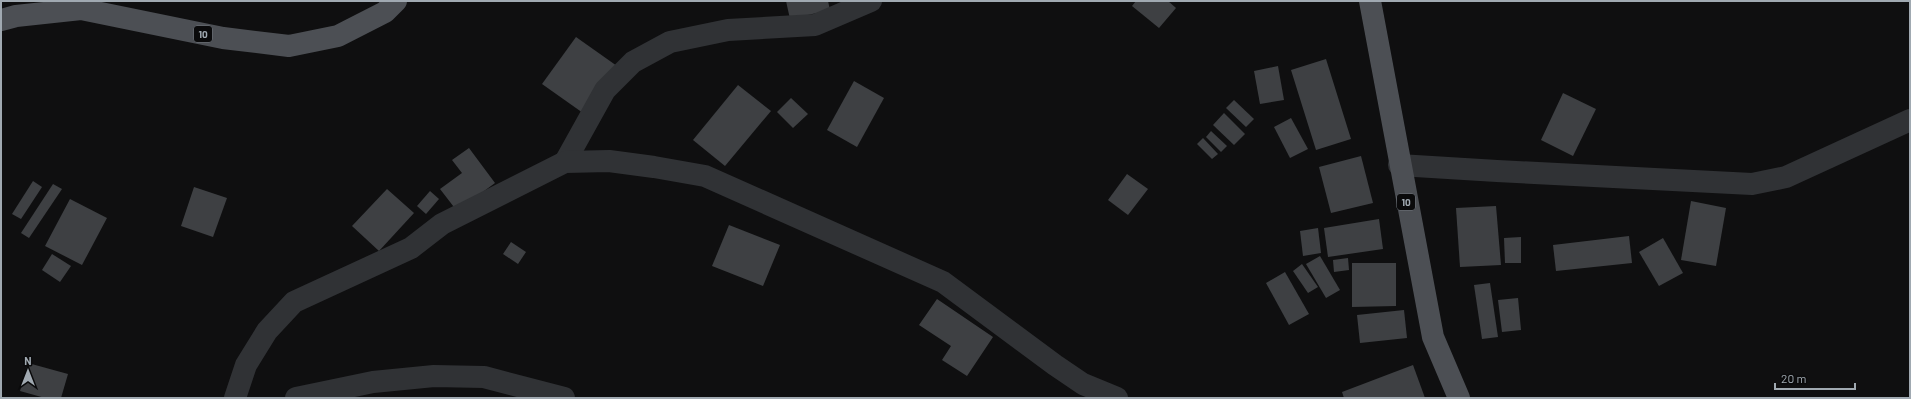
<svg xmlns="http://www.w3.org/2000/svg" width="1911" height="399" viewBox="0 0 1911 399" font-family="Barlow,sans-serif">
  <rect width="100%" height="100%" fill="#0f0f10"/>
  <g fill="#3e4043">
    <polygon points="786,1 828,1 830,10 790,19"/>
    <polygon points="1136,1 1168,1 1176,8 1159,28 1132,6"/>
    <polygon points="576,37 617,66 583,113 542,84"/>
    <polygon points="1326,59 1351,139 1316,150 1291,70"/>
    <polygon points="1278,66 1284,100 1260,104 1254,71"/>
    <polygon points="854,81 884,98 857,147 827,130"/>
    <polygon points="738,85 771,111 725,166 693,140"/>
    <polygon points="1563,93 1596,109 1573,156 1541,140"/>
    <polygon points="791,98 808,114 793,128 777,112"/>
    <polygon points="1234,100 1254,119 1246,127 1226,108"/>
    <polygon points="1224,113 1245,134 1234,145 1213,125"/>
    <polygon points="1291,118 1308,149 1290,158 1274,127"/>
    <polygon points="1211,131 1227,146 1221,152 1206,137"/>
    <polygon points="1203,138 1218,154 1212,159 1197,144"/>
    <polygon points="469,148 495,183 457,211 440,189 462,173 452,160"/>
    <polygon points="1361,156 1373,203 1331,213 1319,167"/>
    <polygon points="1127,174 1148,189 1128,215 1108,200"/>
    <polygon points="33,181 42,187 21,219 12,214"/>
    <polygon points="53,184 62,189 29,238 21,233"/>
    <polygon points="194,187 227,198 213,237 181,226"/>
    <polygon points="387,189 414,213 379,251 352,226"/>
    <polygon points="430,191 439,199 426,214 417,206"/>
    <polygon points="70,199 107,218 82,265 45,246"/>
    <polygon points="1691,201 1726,208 1716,266 1681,260"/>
    <polygon points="1496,206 1501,265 1460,267 1456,208"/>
    <polygon points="1379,219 1383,249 1328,257 1324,228"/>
    <polygon points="729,225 780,245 763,286 712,266"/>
    <polygon points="1318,228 1321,253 1303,256 1300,231"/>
    <polygon points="1629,236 1632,263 1556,271 1553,245"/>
    <polygon points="1521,237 1521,263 1505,263 1504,238"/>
    <polygon points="1663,238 1683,273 1659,286 1639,252"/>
    <polygon points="511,242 526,252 518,264 503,254"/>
    <polygon points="52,254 71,266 60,282 42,270"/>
    <polygon points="1320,256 1340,290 1326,298 1306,264"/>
    <polygon points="1348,258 1349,270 1334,272 1333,260"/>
    <polygon points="1352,263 1396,263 1396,306 1352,307"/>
    <polygon points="1302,264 1318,287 1308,293 1293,271"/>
    <polygon points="1285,272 1309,314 1289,325 1266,283"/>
    <polygon points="1490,283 1498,337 1482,339 1474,285"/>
    <polygon points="1518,298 1521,330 1502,332 1498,300"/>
    <polygon points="937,299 993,337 967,376 942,360 951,346 919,325"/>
    <polygon points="1404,310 1407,338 1360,343 1357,315"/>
    <polygon points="28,363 68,374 61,398 45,398 20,391"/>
    <polygon points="1413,365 1425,398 1344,398 1342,392"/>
  </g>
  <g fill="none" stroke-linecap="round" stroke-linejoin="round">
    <g stroke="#303235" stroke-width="22">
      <polyline points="565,162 605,90 633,62 670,42 728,30 815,25 871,1"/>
      <polyline points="1399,165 1497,171 1752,184 1786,177 1910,120"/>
      <polyline points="235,398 246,365 267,331 294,302 411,248 442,224 565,162 609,161 654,167 705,176 943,282 1055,365 1083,384 1117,398"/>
      <polyline points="296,398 373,382 434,376 484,377 564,398"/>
    </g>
    <g stroke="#4c4f54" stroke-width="22">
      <polyline points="1370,1 1433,337 1459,398"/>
      <polyline points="1,20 16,16 81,9 223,38 289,46 338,36 385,12 396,1"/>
    </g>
  </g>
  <g text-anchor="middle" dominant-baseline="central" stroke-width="3.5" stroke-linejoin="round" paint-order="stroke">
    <g fill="#0a0a0b" stroke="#73797f" stroke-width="1">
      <rect x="194" y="26" width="18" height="16" rx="3"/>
      <rect x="1397" y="194" width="18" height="16" rx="3"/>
    </g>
    <g font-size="10" font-weight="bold" fill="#a0a9b1">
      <text x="203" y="34">10</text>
      <text x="1406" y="202">10</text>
    </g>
  </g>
  <rect width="1911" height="399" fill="none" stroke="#a0a9b1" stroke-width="4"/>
  <g transform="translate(28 371)" stroke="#0a0a0b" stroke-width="3" paint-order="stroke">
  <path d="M0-3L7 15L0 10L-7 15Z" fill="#a0a9b1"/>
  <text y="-6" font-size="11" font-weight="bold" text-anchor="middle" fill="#a0a9b1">N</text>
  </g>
  <path d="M1775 383v6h80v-6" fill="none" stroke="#a0a9b1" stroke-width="2"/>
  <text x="1781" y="383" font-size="12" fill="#a0a9b1" stroke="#0a0a0b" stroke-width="3" paint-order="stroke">20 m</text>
</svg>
